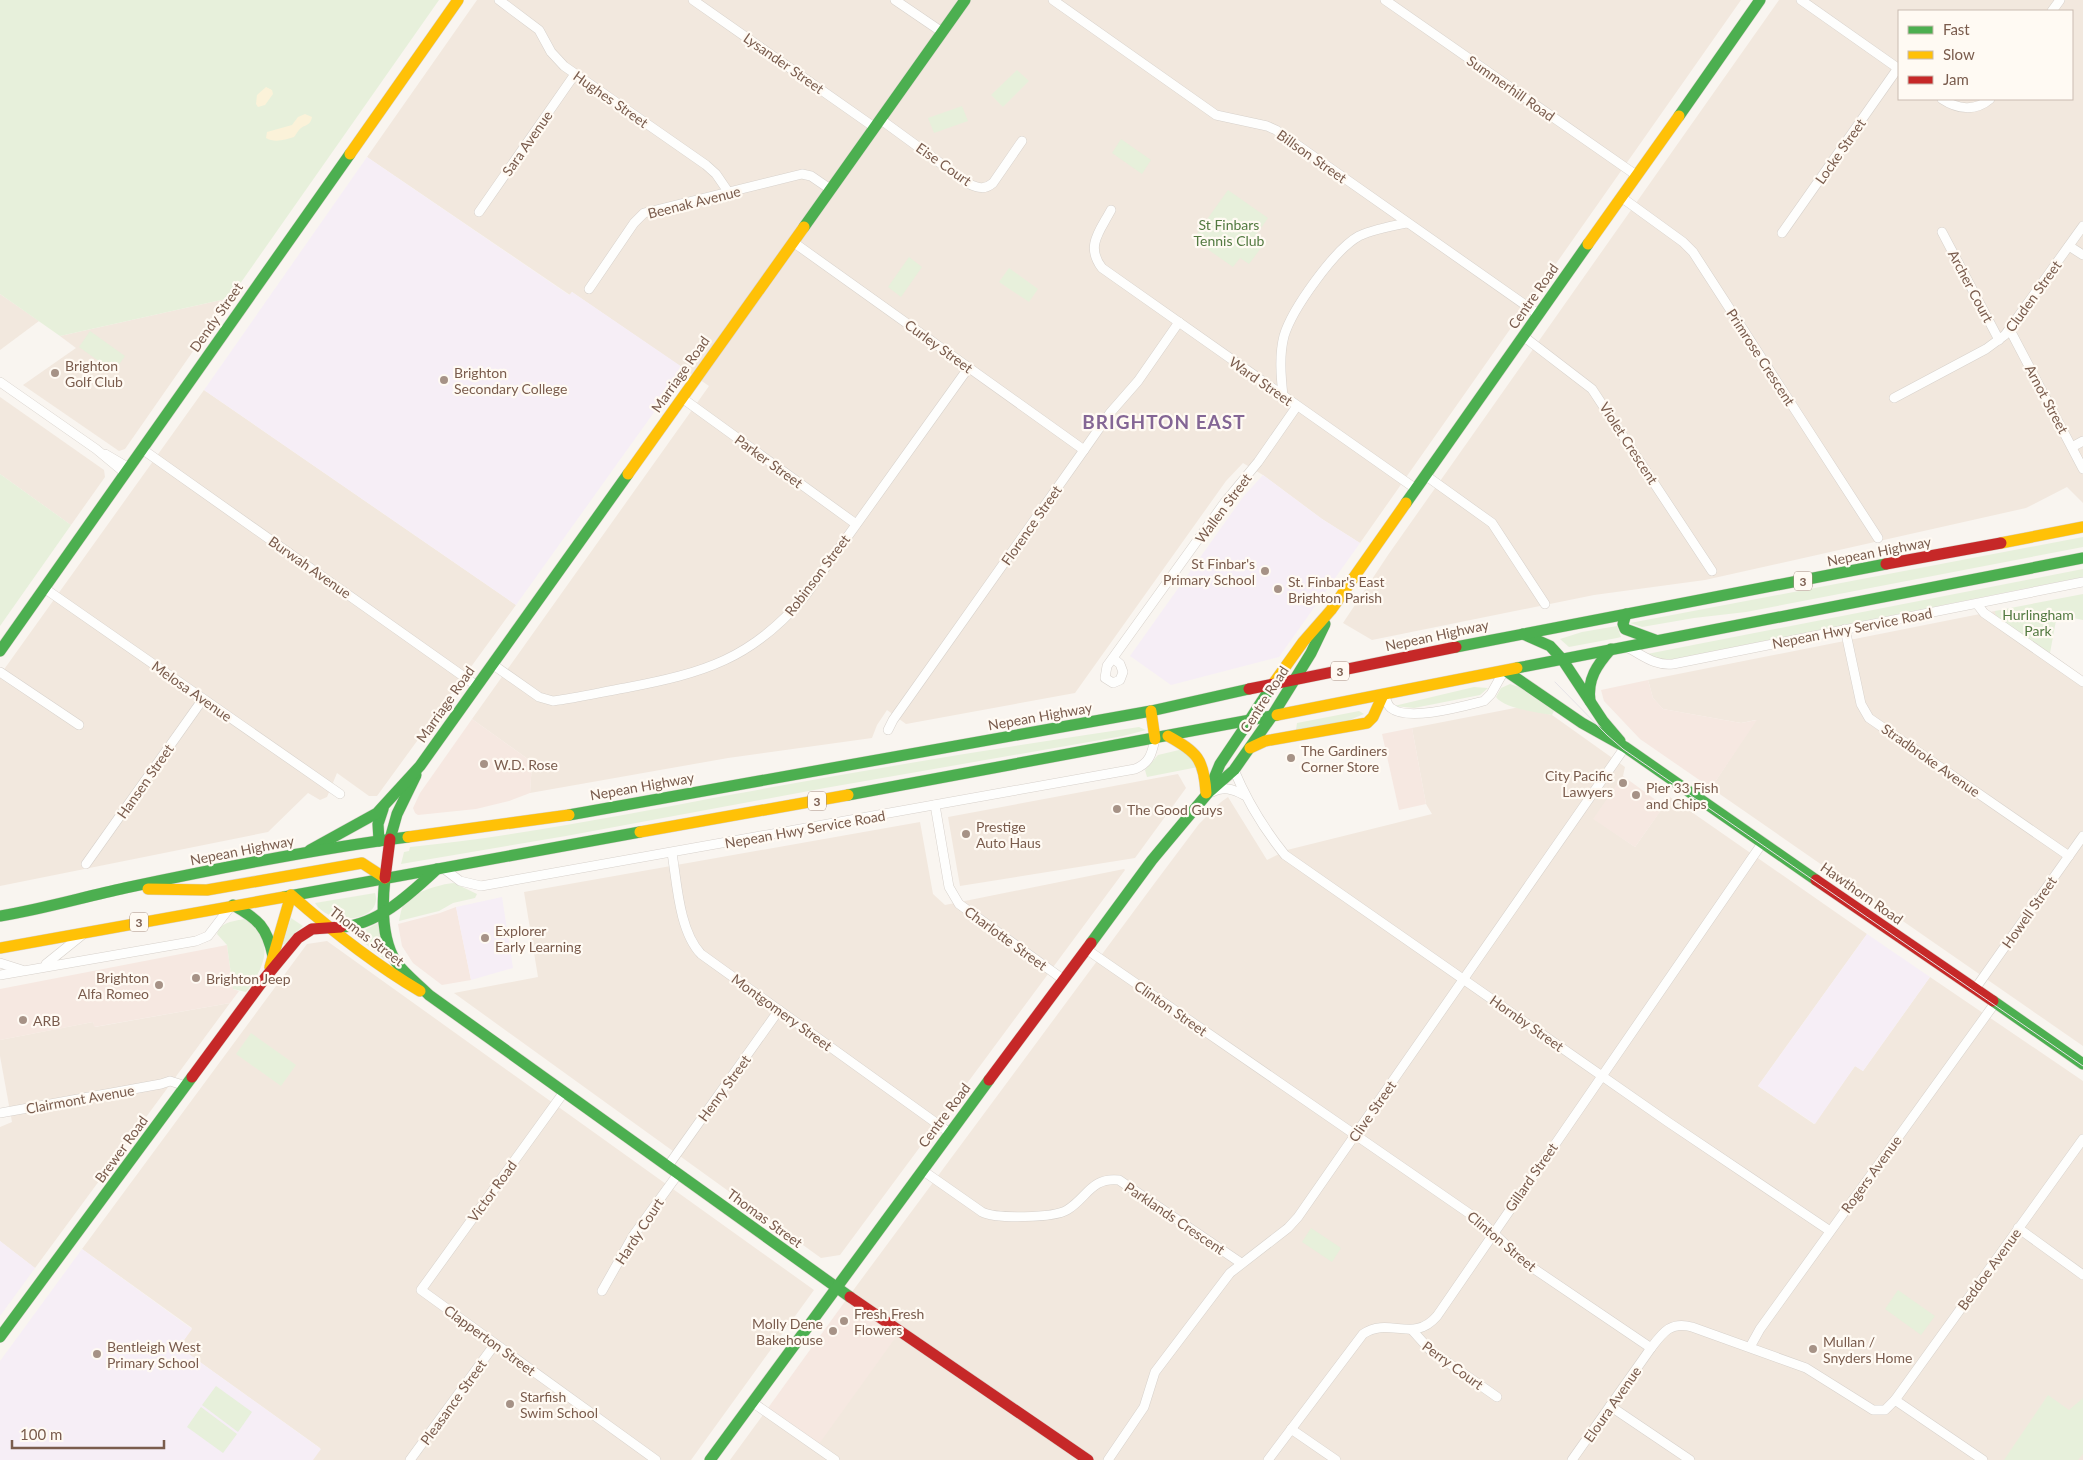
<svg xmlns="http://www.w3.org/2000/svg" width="2083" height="1460" viewBox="0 0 2083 1460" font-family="Lato,sans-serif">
  <rect width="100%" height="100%" fill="#f9f5f0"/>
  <g fill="#f2e8de" fill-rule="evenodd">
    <polygon points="477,0 1741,0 1360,543 1322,519 1263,475 1243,463 1226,481 1075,693 906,724 887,710 877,725 872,738 728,758 530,793 532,762 472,719 709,386 572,292 570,295 367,157"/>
    <path d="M1779 0H2083V503L2067 487 2026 508 1705 580 1594 595 1372 640 1343 623 1388 555ZM1899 11H2072V99H1899Z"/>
    <polygon points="0,294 39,321 0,350"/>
    <polygon points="230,298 125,449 119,451 23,385 76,348 60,336"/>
    <polygon points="204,390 516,605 377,796 369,796 337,773 327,797 320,800 308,793 268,832 0,886 0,675"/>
    <polygon points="0,397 104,470 105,477 71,525 0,474"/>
    <polygon points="1995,611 1999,618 2083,676 2083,1046 1711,788 1756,720 1741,723 1663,709 1653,698 1648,680"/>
    <polygon points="1520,707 1552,715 1625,767 1623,776 1594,819 1635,847 1670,797 1867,934 1758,1086 1814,1124 1855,1066 1863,1071 1930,977 2083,1081 2083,1460 730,1460 768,1408 819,1444 846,1300 1154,884 1199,824 1221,802 1228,797 1267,860 1287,850 1432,814 1426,804 1412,728"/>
    <polygon points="1178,774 1186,788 1135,858 960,886 948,817"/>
    <polygon points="920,822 933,894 945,905 1124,869 1125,870 840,1255 821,1258 454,993 538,977 524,892"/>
    <polygon points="327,941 814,1290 691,1460 312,1460 320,1448 179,1347 192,1328 82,1249 307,944"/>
    <polygon points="230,1003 35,1268 0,1241 0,1127 12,1122 0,1056 0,1040 93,1022 95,1027"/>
  </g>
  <g fill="#f6e8e1">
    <polygon points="1648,680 1653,698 1663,709 1741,723 1757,720 1711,788 1640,739 1604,701 1601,690"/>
    <polygon points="472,719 532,762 530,793 509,801 476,809 418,815 415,813 413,808 420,793"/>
    <polygon points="1412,728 1426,804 1399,810 1382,734"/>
    <polygon points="1623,776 1664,806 1635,847 1593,819"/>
    <polygon points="456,907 471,980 442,985 413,963 402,946 398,924 440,913"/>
    <polygon points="227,945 233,989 239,991 230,1003 94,1027 93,1022 0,1040 0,989"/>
    <polygon points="846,1300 896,1337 819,1444 768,1408"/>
  </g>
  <g fill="#f6eef6">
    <polygon points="367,157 569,295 572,292 685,369 516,605 204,390"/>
    <polygon points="1263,475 1322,519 1360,543 1279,657 1171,685 1130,656 1243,497"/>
    <polygon points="502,897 513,968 471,980 456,907"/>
    <polygon points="1867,934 1930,977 1863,1071 1855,1066 1815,1124 1758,1086"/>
    <polygon points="0,1241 35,1268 0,1316"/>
    <polygon points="82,1249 192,1329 179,1347 321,1449 313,1460 0,1460 0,1361"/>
  </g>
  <g fill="#e7f0db">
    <polygon points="0,0 439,0 230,298 60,336 0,294"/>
    <polygon points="1017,70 1029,81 1003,107 991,95"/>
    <polygon points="962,106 968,121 934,133 928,118"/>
    <polygon points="1121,139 1151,160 1142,174 1112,153"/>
    <polygon points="1228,190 1268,218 1252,241 1261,248 1249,264 1240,258 1233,267 1193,239"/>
    <polygon points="909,257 922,267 901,297 888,287"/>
    <polygon points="1009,268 1038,289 1029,302 999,282"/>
    <polygon points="90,331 125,356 114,372 79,347"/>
    <polygon points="0,474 71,525 0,626"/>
    <polygon points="2083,537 2083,547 1746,612 1694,618 1642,627 1630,623"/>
    <polygon points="2083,569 2083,577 1675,659 1659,659 1647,654"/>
    <polygon points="2083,594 2083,620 2057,615 2050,653 1998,618 1995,613 1995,611"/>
    <polygon points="1617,626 1621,637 1617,638 1569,647 1560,639 1582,632"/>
    <path d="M1510 684 1519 687 1554 711 1552 715C1537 712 1505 709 1496 697L1501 688Z"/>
    <polygon points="1474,687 1488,688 1480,695 1414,708 1394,706"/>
    <polygon points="1359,711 1364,714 1347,721 1296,730 1297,723"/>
    <path d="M1139 727 1146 730 1123 736 825 788 566 836 401 864 404 852 409 851 410 847C520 836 627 814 735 794 869 769 1004 747 1139 727Z"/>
    <polygon points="1179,750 1190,754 1198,767 1147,777 1145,770 1158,755"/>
    <path d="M454 883 477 894 475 898 453 903 439 911 399 921C400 916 401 910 403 905 410 893 440 884 454 883Z"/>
    <path d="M375 893C384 921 330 928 315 903Z"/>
    <polygon points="291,918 303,926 294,934 286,945 283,944"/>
    <path d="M245 919C250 920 253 924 256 929 274 949 260 974 246 992L233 989 227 945 217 934C220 922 234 921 245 919Z"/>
    <polygon points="380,922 387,957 384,959 355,935"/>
    <polygon points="251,1033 296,1065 281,1086 236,1054"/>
    <polygon points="1311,1228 1341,1248 1332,1262 1302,1242"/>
    <polygon points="1898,1290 1935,1316 1921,1335 1885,1309"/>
    <polygon points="216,1386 252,1412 238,1432 202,1405"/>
    <polygon points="2048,1395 2069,1410 2083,1398 2083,1454 2078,1460 2004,1460"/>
    <polygon points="201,1407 237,1434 223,1453 187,1427"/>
  </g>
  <g fill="#fbf2d9">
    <polygon points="266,87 272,90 273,94 265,105 258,107 256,104 257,95"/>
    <path d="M305 114 312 117C310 127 304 124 299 130 297 132 296 135 294 137 285 140 274 143 266 138L267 132 292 125 298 117Z"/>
  </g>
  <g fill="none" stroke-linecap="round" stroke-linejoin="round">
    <defs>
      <g id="street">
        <polyline points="499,0 539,30 551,52 564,66 706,165 716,174 729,193"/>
        <polyline points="693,0 874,127"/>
        <polyline points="895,0 942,32"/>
        <polyline points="1053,0 1216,115 1267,126 1276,130 1538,314"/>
        <polyline points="1385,0 1636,175"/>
        <polyline points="1801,0 1899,69"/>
        <polyline points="2052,11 2060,0"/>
        <path d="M1942 99C1957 109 1975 112 1990 99"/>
        <path d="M880 119 969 184C978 188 985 190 993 183L1022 141"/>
        <polyline points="1621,197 1683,242 1693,252 1878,538"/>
        <path d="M1111 210C1100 231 1085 246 1102 268L1416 489"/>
        <polyline points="479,212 575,74"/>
        <polyline points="1942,232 1999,340"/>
        <polyline points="1782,233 1898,68"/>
        <polyline points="793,242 1084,450"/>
        <polyline points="2069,246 2083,255"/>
        <polyline points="589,289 634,223 644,213 802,174 811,176 830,189"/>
        <polyline points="2010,330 2083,469"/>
        <polyline points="1523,336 1592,389 1712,571"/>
        <polyline points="0,382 96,449 125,473"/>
        <path d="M1283 396C1281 377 1279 355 1284 336 1292 309 1335 249 1359 236 1374 229 1391 226 1407 223"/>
        <polyline points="682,398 856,524"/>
        <polyline points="1894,398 1986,349 2005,335 2083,226"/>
        <polyline points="2072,447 2083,441"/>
        <polyline points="142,449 477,686"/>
        <polyline points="105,454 129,468"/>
        <polyline points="1425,475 1492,523 1545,604"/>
        <polyline points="44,588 340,794"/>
        <polyline points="1977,604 1984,613 2083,682"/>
        <polyline points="1845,629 1861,704 1869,718 2069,856"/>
        <path d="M1628 648C1643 655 1654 666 1673 664L2083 582"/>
        <polyline points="1114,659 1120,664 1123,672 1120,680 1113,683 1105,678 1107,666 1225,502 1258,462 1297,406"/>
        <path d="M492 664 539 697 553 701C577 698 602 692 625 688 704 673 752 659 805 596L969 367"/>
        <polyline points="0,672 79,725"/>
        <path d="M1384 694C1386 699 1387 705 1391 708 1408 722 1464 706 1484 701L1491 694 1504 671"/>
        <polyline points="888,730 893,720 1084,450 1110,413 1138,381 1179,322"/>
        <path d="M1234 770C1247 801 1264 829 1285 855L1668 1122 1830 1231"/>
        <path d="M1212 792C1223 786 1233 789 1244 795"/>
        <polyline points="935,805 949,887 959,904 1064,980"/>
        <path d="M672 853C677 883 679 931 701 954L950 1133"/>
        <polyline points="86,864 203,699"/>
        <path d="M443 868 460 881 481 886 1135 769C1150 763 1152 753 1155 739"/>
        <path d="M1086 949 1483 1223 1524 1262 1651 1348C1663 1332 1671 1321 1692 1327L1806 1368 1873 1410H1885L1895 1400 1983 1460"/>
        <polyline points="0,963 22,970"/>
        <polyline points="46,964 82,935"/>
        <polyline points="0,975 196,941 208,936 231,906"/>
        <polyline points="1975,989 2083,836"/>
        <polyline points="564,1092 421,1290 656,1460"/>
        <polyline points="0,1113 161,1084 170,1081 186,1086"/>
        <polyline points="668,1166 779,1010"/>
        <path d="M922 1170 982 1212C995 1219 1054 1218 1067 1210 1087 1198 1091 1177 1119 1180L1241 1263"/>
        <polyline points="2018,1228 2083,1275"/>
        <polyline points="602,1291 633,1236 678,1174"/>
        <polyline points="1412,1330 1430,1350 1497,1397"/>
        <polyline points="1750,1347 1760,1329 1995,1003"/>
        <polyline points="1895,1400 2083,1139"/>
        <polyline points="752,1402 835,1460"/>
        <polyline points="1610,1406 1690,1460"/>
        <polyline points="1291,1429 1336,1460"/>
        <polyline points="410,1460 495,1344"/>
        <polyline points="1108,1460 1144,1407 1155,1372 1230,1273 1288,1228 1298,1217 1625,747"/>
        <path d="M1268 1460 1363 1334C1389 1316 1413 1344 1437 1316L1763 842"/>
        <polyline points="1572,1460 1651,1348"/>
      </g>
      <g id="fast">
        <polyline points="1679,116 1760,0"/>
        <polyline points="804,227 965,0"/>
        <polyline points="1406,503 1588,244"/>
        <polyline points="1626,614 1623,624 1625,629 1655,640"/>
        <polyline points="1523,634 1550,646 1562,659"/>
        <polyline points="1456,647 1886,564"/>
        <polyline points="0,651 350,154"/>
        <polyline points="1562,659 1603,721 1620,741"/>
        <polyline points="1517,668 2083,558"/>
        <polyline points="1506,671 1582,723 1625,747 1816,880"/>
        <polyline points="1295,679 1311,653 1325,624"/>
        <path d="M1590 701C1587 679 1597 665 1611 649"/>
        <polyline points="1272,716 1295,679"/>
        <polyline points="1249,721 1273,684"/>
        <polyline points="1208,793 1220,764 1249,721"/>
        <polyline points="848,795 1277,715"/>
        <polyline points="569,815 1151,711 1249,689"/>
        <polyline points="390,839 397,814 416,775"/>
        <polyline points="379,841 378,824 383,809"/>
        <polyline points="310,850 377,813 420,766 628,474"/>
        <path d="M385 878C382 905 381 938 396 962 405 974 418 984 429 995L850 1297"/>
        <polyline points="284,897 640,832"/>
        <path d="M233 905C258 919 267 927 273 956"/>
        <path d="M0 916C43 909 83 897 125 888 219 868 314 849 408 837"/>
        <path d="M341 927C378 925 411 893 437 869"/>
        <polyline points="1091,943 1152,860 1208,793 1234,770 1272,716"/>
        <polyline points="1993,1001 2083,1064"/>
        <polyline points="0,1337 192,1077"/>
        <polyline points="710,1460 989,1080"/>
      </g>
      <g id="slow">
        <polyline points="350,154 458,0"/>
        <polyline points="1588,244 1679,116"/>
        <polyline points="628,474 804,227"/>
        <polyline points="2001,543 2083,527"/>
        <polyline points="1273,684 1303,642 1331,610 1406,503"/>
        <polyline points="1151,711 1155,739"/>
        <polyline points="1277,715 1517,668"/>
        <path d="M1168 736C1197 752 1204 759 1206 793"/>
        <polyline points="1250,748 1265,741 1367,723 1373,717 1383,695"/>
        <polyline points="640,832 848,795"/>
        <polyline points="408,837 569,815"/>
        <polyline points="148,889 207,890 362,863 385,878"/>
        <path d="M291 895C331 930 374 964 420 991"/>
        <polyline points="0,948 284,897"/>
        <polyline points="270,967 291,895"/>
      </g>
      <g id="jam">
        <polyline points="1886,564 2001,543"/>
        <polyline points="1249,689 1456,647"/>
        <polyline points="385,878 390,839"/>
        <polyline points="1816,880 1993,1001"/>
        <polyline points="192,1077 265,978 298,938 312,929 341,927"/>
        <polyline points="989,1080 1091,943"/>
        <polyline points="850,1297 1088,1460"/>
      </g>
    </defs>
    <use href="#street" stroke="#d7d1cb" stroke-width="10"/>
    <use href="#fast" stroke="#d9d2cb" stroke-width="12"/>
    <use href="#slow" stroke="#d9d2cb" stroke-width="12"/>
    <use href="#jam" stroke="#d9d2cb" stroke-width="12"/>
    <use href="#street" stroke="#fefefd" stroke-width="9"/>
    <use href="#fast" stroke="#4caf50" stroke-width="11"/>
    <use href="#slow" stroke="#ffc107" stroke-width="11"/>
    <use href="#jam" stroke="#c62828" stroke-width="11"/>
    <polyline stroke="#e6e3e7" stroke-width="1" points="1555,682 1607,735 1623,749 2083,1066"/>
  </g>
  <g fill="#a69286" stroke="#fffaf3" stroke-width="2">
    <circle cx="55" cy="373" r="5"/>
    <circle cx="444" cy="380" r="5"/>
    <circle cx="1265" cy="571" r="5"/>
    <circle cx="1278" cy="589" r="5"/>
    <circle cx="1291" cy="758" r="5"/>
    <circle cx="484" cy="764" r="5"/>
    <circle cx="1623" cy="783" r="5"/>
    <circle cx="1636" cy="795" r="5"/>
    <circle cx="1117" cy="809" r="5"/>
    <circle cx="966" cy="834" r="5"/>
    <circle cx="485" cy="938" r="5"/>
    <circle cx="196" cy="978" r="5"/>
    <circle cx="159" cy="985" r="5"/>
    <circle cx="23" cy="1020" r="5"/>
    <circle cx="844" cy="1321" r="5"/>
    <circle cx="833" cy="1331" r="5"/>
    <circle cx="1813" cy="1349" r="5"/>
    <circle cx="97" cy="1354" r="5"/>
    <circle cx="510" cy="1404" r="5"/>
  </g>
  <g text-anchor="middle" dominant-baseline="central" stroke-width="4.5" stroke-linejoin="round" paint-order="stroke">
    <g fill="#fffaf3" stroke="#a28b7f" stroke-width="1">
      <rect x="1794" y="571.5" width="18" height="19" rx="4"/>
      <rect x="1331" y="661.5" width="18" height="19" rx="4"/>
      <rect x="808" y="791.5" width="18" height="19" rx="4"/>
      <rect x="130" y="912.5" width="18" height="19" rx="4"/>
    </g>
    <g font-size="12" font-weight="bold" fill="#7a5c4d">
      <text x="1803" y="581">3</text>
      <text x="1340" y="671">3</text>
      <text x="817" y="801">3</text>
      <text x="139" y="922">3</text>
    </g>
    <g font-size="14" fill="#7a5c4d" stroke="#fffaf3">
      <text transform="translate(784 63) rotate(35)">Lysander Street</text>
      <text transform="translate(1511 88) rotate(35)">Summerhill Road</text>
      <text transform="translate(611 99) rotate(35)">Hughes Street</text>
      <text transform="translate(527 143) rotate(-55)">Sara Avenue</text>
      <text transform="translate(1840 151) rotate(-55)">Locke Street</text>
      <text transform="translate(1312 156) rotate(35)">Billson Street</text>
      <text transform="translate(944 164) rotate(35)">Eise Court</text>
      <text transform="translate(694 202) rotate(-14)">Beenak Avenue</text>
      <text transform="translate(1971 286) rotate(62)">Archer Court</text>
      <text transform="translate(1533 296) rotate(-55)">Centre Road</text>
      <text transform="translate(2033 296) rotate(-54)">Cluden Street</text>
      <text transform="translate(216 317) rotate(-55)">Dendy Street</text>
      <text transform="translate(939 346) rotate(36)">Curley Street</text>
      <text transform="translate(1761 357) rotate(57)">Primrose Crescent</text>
      <text transform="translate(680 374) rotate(-55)">Marriage Road</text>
      <text transform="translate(1261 381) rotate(35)">Ward Street</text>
      <text transform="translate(2047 399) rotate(62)">Arnot Street</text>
      <text transform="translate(1629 443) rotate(57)">Violet Crescent</text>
      <text transform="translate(769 461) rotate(36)">Parker Street</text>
      <text transform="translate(1223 508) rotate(-53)">Wallen Street</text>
      <text transform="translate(1031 525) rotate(-55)">Florence Street</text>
      <text transform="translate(1879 551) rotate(-11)">Nepean Highway</text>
      <text transform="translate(310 567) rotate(35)">Burwah Avenue</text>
      <text transform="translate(817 575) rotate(-53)">Robinson Street</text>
      <text transform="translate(1852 628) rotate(-11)">Nepean Hwy Service Road</text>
      <text transform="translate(1437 635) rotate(-12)">Nepean Highway</text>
      <text transform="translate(192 691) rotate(35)">Melosa Avenue</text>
      <text transform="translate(1264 699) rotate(-57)">Centre Road</text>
      <text transform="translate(445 704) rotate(-55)">Marriage Road</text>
      <text transform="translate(1040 716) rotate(-10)">Nepean Highway</text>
      <text transform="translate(1931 760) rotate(35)">Stradbroke Avenue</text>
      <text transform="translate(145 781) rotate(-55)">Hansen Street</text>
      <text transform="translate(642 786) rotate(-10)">Nepean Highway</text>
      <text transform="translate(805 829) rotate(-10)">Nepean Hwy Service Road</text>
      <text transform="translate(242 850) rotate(-11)">Nepean Highway</text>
      <text transform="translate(1862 893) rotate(35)">Hawthorn Road</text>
      <text transform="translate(2029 912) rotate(-55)">Howell Street</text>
      <text transform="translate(367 936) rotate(37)">Thomas Street</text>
      <text transform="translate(1006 938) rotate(36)">Charlotte Street</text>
      <text transform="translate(1171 1008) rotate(35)">Clinton Street</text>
      <text transform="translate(782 1012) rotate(36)">Montgomery Street</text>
      <text transform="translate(1527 1023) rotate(35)">Hornby Street</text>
      <text transform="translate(724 1088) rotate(-54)">Henry Street</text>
      <text transform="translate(80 1099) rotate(-10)">Clairmont Avenue</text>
      <text transform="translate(1372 1111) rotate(-55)">Clive Street</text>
      <text transform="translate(944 1115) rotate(-53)">Centre Road</text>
      <text transform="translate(121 1149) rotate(-54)">Brewer Road</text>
      <text transform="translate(1871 1174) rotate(-54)">Rogers Avenue</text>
      <text transform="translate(1531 1177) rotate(-55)">Gillard Street</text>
      <text transform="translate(492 1191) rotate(-54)">Victor Road</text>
      <text transform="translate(765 1218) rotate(36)">Thomas Street</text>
      <text transform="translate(1175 1218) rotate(34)">Parklands Crescent</text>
      <text transform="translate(639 1231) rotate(-57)">Hardy Court</text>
      <text transform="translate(1502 1241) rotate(40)">Clinton Street</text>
      <text transform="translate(1989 1269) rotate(-54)">Beddoe Avenue</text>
      <text transform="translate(490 1340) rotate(36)">Clapperton Street</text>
      <text transform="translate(1453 1365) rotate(36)">Perry Court</text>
      <text transform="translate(453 1402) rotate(-54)">Pleasance Street</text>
      <text transform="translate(1612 1404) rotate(-55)">Eloura Avenue</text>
    </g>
    <g font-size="14" fill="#537a41" stroke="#fffaf3">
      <text x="1229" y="224">St Finbars<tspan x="1229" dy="16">Tennis Club</tspan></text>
      <text x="2038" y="614">Hurlingham<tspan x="2038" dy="16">Park</tspan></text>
    </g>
    <g font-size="14" fill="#7a5c4d" stroke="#fffaf3" text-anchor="start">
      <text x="65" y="365">Brighton<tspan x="65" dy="16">Golf Club</tspan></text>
      <text x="454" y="372">Brighton<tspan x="454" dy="16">Secondary College</tspan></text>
      <text x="1255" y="563" text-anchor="end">St Finbar's<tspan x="1255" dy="16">Primary School</tspan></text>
      <text x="1288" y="581">St. Finbar's East<tspan x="1288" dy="16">Brighton Parish</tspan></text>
      <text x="1301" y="750">The Gardiners<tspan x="1301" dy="16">Corner Store</tspan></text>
      <text x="494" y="764">W.D. Rose</text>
      <text x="1613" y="775" text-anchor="end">City Pacific<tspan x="1613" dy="16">Lawyers</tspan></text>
      <text x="1646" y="787">Pier 33 Fish<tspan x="1646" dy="16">and Chips</tspan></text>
      <text x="1127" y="809">The Good Guys</text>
      <text x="976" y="826">Prestige<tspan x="976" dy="16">Auto Haus</tspan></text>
      <text x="495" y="930">Explorer<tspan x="495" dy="16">Early Learning</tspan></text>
      <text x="149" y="977" text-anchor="end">Brighton<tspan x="149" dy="16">Alfa Romeo</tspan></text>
      <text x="206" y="978">Brighton Jeep</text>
      <text x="33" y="1020">ARB</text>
      <text x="854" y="1313">Fresh Fresh<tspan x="854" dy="16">Flowers</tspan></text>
      <text x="823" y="1323" text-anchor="end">Molly Dene<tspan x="823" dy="16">Bakehouse</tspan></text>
      <text x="1823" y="1341">Mullan /<tspan x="1823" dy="16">Snyders Home</tspan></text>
      <text x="107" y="1346">Bentleigh West<tspan x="107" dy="16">Primary School</tspan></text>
      <text x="520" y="1396">Starfish<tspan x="520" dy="16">Swim School</tspan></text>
    </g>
    <g font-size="19" font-weight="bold" letter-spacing="1" fill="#846695" stroke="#fffaf3">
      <text x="1164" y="421">BRIGHTON EAST</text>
    </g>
  </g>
  <rect x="1898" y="10" width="175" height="90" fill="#fffaf3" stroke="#cabbb1"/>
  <rect x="1908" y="26" width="25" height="8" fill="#4caf50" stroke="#cabbb1"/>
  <text x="1943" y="35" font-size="15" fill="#7a5c4d">Fast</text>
  <rect x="1908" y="51" width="25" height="8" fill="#ffc107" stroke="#cabbb1"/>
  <text x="1943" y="60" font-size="15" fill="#7a5c4d">Slow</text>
  <rect x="1908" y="76" width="25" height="8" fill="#c62828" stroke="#cabbb1"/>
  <text x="1943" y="85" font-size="15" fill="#7a5c4d">Jam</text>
  <path d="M12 1440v8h152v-8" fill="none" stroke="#7a5c4d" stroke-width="2.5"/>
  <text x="20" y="1440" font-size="15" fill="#7a5c4d" stroke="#fffaf3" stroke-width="4" paint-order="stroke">100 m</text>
</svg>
